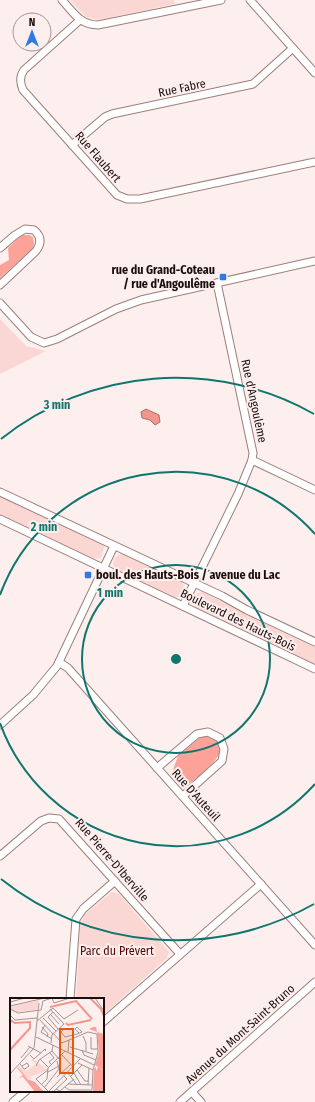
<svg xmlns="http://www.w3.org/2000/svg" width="315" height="1102" viewBox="0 0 315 1102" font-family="'Fira Sans Condensed',sans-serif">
  <rect width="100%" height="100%" fill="#fdefed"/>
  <g fill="#fbd7d3">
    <polygon points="70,0 174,0 175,4 98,20 86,17"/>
    <polygon points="0,319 26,346 46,351 0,374"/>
    <polygon points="0,495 102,544 104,547 101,558 92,559 0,516"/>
    <path d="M121 554H125L181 581C185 586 185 591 181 596L173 598 118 572 115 569 113 563 116 556Z"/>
    <path d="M202 592 315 645V666L197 609C190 602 192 594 202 592Z"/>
    <polygon points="112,892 119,894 169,952 167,958 103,1015 103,999 76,999 80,926 84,915"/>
  </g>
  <g fill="#fda299">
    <polygon points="22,235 29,235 33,237 34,245 32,249 0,278 0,265 9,260 8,248"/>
    <path d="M202 736C208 736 213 736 217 741 220 745 221 751 218 756 215 763 192 783 185 786L173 770 178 756Z"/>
  </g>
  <polygon fill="#f0968e" stroke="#b06e68" points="146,409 159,415 160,422 155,425 150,420 142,418 141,412"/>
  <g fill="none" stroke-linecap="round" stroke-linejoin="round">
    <defs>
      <g id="street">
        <path d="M62 0C73 12 80 25 98 25L221 0"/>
        <polyline points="250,0 315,73"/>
        <path d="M80 20 24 70C19 77 20 83 23 90L117 195 127 199H140L315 162"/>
        <polyline points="72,145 105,117 112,114 253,84 293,48"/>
        <path d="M0 248 15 235 25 229 34 230C41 236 42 243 36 251L0 285"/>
        <polyline points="0,303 31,337 44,343 57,339 116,309 141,300 315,261"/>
        <polyline points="252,460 315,490"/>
        <polyline points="0,492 222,596 247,610 315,642"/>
        <polyline points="0,519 315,669"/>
        <polyline points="183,606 238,494 252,460 253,453 217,283"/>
        <polyline points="59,662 68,668 315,945"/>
        <polyline points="0,725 33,695 57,666 114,546"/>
        <polyline points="157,768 197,734 208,732 220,738 224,749 222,761 183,796"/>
        <polyline points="0,856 41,821 49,818 59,819 180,954"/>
        <polyline points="70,999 76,919 83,909 115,881"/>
        <polyline points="103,1022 261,884"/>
        <polyline points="192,1092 201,1102"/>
        <polyline points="13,1102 26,1091"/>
        <polyline points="180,1102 315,982"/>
      </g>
    </defs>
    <use href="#street" stroke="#9d7e7a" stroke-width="9"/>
    <use href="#street" stroke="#fff" stroke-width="7"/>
  </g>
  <g fill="none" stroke="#0f766e" stroke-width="2">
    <circle cx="176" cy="659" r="94"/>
    <path d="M315 784A187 187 0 0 1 0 723M0 595A187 187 0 0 1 315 534"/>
    <path d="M314 904A281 281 0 0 1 1 879M1 439A281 281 0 0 1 314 414"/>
  </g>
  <g fill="#3178e5" stroke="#fdefed" stroke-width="1.5">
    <rect x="219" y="273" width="8" height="8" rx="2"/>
    <rect x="84" y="571" width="8" height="8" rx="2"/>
  </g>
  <g text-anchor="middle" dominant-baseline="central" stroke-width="4" stroke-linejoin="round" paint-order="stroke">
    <g font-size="12" fill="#1a0f0e" stroke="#fdefed">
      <text transform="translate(182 88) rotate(-12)">Rue Fabre</text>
      <text transform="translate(98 157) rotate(49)">Rue Flaubert</text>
      <text transform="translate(254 401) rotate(78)">Rue d'Angoulème</text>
      <text transform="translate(238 620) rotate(26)">Boulevard des Hauts-Bois</text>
      <text transform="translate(196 795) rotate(48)">Rue D'Auteuil</text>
      <text transform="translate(112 860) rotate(49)">Rue Pierre-D'Iberville</text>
      <text transform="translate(240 1034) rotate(-42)">Avenue du Mont-Saint-Bruno</text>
    </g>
    <g font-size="12" font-weight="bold" fill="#1a0f0e" stroke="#fdefed" text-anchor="end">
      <text x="215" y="270">rue du Grand-Coteau<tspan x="215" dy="14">/ rue d'Angoulême</tspan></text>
      <text x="96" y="575" text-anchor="start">boul. des Hauts-Bois / avenue du Lac</text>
    </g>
    <g font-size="12" fill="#550409" stroke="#fdefed">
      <text x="117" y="951">Parc du Prévert</text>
    </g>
  </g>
  <g transform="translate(10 998)">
    <rect width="94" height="94" fill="#fdefed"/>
    <path d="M29 2 27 12 7 14 0 11V9ZM23 61 38 72 20 79 22 81H17L7 70 9 68 16 73 26 66 21 62Z" fill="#fbd7d3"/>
    <path d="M83 29H86L87 34 94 36V72L90 70 94 73V94H83L84 71 86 69V73L88 69 85 67 89 54 87 34 79 31 75 33ZM7 70H8L13 75 17 81 25 84 34 94H25L13 79 9 80 13 77Z" fill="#fda299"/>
    <path fill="none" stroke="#f0968e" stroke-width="2" d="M80 0 91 11 94 18M40 9 66 3 82 21M0 22 5 25 20 24V30L0 52M56 25 58 27 81 22"/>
    <path fill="none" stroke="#a29594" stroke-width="1" d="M42 0 44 5 60 0M85 0 94 13M0 4 15 0M0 8 35 0M0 11 8 15 31 12M40 11 54 26 42 37 41 45M31 12 33 3 42 0M43 14 38 19 48 31M40 16 49 26M0 17 5 22 27 20M33 20 46 33M30 22 43 36M27 23 43 10 54 21 68 12M35 27 31 34 42 41M32 29 38 36 37 39M53 32 51 34 55 39 67 36 72 34 67 29 65 31 69 35M43 35 52 45 78 34 87 36 88 54 83 72 82 92M73 38 76 45V53M26 39 84 67M81 39V51H88M43 47 42 53 49 61M18 48 31 55M60 49 83 56M72 52 74 57 86 62M58 54 59 42M40 55 44 60 39 64 42 67M20 57 24 61 35 51 36 52 35 53M52 57 64 70M11 60 20 49M30 61 39 70M68 65 83 72M10 66 14 71H15L19 68 17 65 12 68M26 68 29 62 42 53M67 72 75 83H78M38 74 49 68M58 75 67 87M64 75 71 87M0 76 24 50 29 5M61 78 72 67M47 79 61 66M26 81 38 93M26 81 38 72M58 86 82 87M31 87 37 81 38 70 55 53M78 87 79 70M55 89 59 92H82M34 90 49 71 47 63M46 91 50 93 64 81M38 94 71 60M43 94 57 81 54 78"/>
    <path fill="#e8590c" fill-opacity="0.15" stroke="#e8590c" stroke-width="2" d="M50 31H63V75H50Z"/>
    <rect width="94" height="94" fill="none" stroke="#1a0f0e" stroke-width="2"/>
  </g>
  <circle cx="176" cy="659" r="6" fill="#0f766e" stroke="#fdefed" stroke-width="2"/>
  <g font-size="12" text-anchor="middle" font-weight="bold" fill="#0f766e" stroke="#fdefed" stroke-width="4" stroke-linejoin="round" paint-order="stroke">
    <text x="57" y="409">3 min</text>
    <text x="44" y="531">2 min</text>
    <text x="110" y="597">1 min</text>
  </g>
  <g transform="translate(32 32)"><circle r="19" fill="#fdefed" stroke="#a29594"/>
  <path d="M0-3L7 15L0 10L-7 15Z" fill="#3178e5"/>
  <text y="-6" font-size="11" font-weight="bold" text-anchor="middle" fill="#1a0f0e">N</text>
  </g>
</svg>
